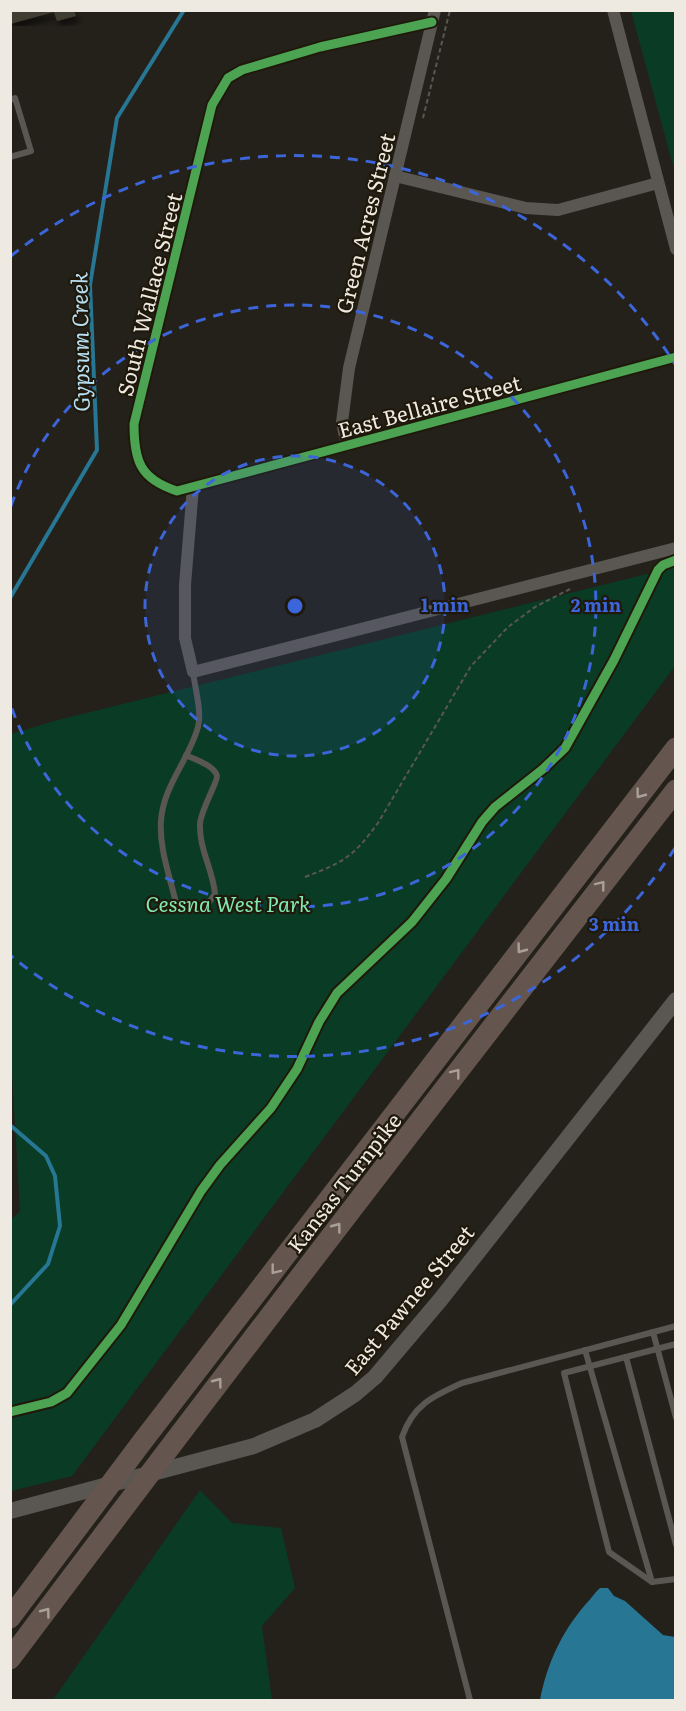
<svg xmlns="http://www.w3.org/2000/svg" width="686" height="1711" viewBox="0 0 686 1711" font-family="Literata,serif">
  <defs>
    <filter id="shadow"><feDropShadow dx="3.5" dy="6" stdDeviation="3" flood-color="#0009"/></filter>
  </defs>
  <rect width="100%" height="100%" fill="#24211a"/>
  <g fill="#0a3b24">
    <polygon points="631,11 675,11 675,173"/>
    <polygon points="675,567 675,666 72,1476 11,1491 10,1221 20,1211 10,1037 11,734 54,721"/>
    <polygon points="200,1490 232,1523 281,1528 295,1588 262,1626 272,1700 53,1700"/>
  </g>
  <path fill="#267694" d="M600 1588H608L614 1596 625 1601 663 1635 675 1637V1700H540C547 1664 561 1633 585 1605 591 1599 594 1593 600 1588Z"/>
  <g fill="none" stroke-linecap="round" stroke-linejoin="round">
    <g stroke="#267694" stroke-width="4">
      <polyline points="10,598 97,450 90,285 117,118 184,10"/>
      <polyline points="10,1125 46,1156 55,1176 60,1226 48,1264 10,1305"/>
    </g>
  </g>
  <polygon fill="#413c32" filter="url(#shadow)" points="10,10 74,10 76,16 57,21 54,12 10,24"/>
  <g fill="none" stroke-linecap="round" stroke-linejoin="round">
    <g stroke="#5a5753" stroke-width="2" stroke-dasharray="4.5 3" stroke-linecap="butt">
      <polyline points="423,118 450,10"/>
      <path d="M305 877C344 862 353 857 378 823L471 666 508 627 535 607 570 589"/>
    </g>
    <g stroke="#5a5651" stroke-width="6">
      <polyline points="10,100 15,98 31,151 10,157"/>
      <path d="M186 755C195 760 214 765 217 776 218 781 200 812 200 824 199 849 213 870 215 894L207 905C196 908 182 915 176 903 170 877 159 848 161 821 163 786 189 760 198 727 202 711 195 689 193 672"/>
      <polyline points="653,1332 676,1418"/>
      <polyline points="676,1344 564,1373 609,1552 652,1582 676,1579"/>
      <polyline points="585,1350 652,1582"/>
      <polyline points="626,1357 676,1545"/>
      <path d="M470 1700 402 1437C413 1405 433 1396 462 1383L676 1326"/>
    </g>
    <g stroke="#5a5651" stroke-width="12">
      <polyline points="613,10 676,249"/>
      <path d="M432 22 320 47 242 70 228 78 212 105 134 424C134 461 140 479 177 491L676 357"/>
      <polyline points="395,176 526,208 558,210 658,183"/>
      <polyline points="347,446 342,422 349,368 435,10"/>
      <polyline points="193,487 185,585 185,638 193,672 676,548"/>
    </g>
    <polyline stroke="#5a5651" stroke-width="16" points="10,1511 254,1446 315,1420 355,1394 375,1377 441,1299 676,1000"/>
    <g stroke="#64564e" stroke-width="21">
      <polyline points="10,1618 142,1442 676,748"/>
      <path d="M10 1659C229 1367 452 1078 676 790"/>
    </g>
    <defs>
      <g id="cycleway">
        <path d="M432 22 320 47 242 70 228 78 212 105 134 424C134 461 140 479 177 491L676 357"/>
        <polyline points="10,1412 51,1402 67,1393 121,1325 201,1191 220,1165 271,1108 297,1069 319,1022 337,993 412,922 446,879 482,822 495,807 543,769 565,748 614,660 658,570 663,565 676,560"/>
      </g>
    </defs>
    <use href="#cycleway" stroke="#1f190c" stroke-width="13"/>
    <use href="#cycleway" stroke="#4ca352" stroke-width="9"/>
  </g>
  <defs><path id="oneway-chevron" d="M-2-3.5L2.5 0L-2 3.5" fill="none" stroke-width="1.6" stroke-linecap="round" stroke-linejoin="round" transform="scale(1.5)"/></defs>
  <g stroke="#aaa098">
    <use href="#oneway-chevron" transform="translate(640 794) rotate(127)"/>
    <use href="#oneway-chevron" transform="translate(601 885) rotate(-52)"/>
    <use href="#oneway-chevron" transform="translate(521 949) rotate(127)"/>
    <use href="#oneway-chevron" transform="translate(456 1073) rotate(-52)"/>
    <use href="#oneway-chevron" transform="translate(337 1227) rotate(-53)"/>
    <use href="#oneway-chevron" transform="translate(275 1270) rotate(128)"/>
    <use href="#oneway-chevron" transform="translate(218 1382) rotate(-53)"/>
    <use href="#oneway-chevron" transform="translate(46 1612) rotate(-53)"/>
  </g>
  <circle cx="295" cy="606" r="150" fill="#3c65d9" fill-opacity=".12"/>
  <g fill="none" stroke="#3c65d9" stroke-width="3" stroke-dasharray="10 8">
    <circle cx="295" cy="606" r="150"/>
    <path d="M11 506A301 301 0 1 1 11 706"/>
    <path d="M675 848A451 451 0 0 1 11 956M11 256A451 451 0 0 1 675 364"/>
  </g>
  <g text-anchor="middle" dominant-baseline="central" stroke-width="4.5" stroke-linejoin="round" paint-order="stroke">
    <g font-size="21" fill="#efeae1" stroke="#1f190c">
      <text transform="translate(364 223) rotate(-76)">Green Acres Street</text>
      <text transform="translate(148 294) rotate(-76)">South Wallace Street</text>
      <text transform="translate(429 405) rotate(-15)">East Bellaire Street</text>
      <text transform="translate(343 1182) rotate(-52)">Kansas Turnpike</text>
      <text transform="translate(408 1299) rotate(-50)">East Pawnee Street</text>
    </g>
    <g font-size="21" font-style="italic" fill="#82e8af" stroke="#1f190c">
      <text x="228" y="902">Cessna West Park</text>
    </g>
    <g font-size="22" font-style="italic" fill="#b7e0f4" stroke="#1f190c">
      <text transform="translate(79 342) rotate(-91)">Gypsum Creek</text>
    </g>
  </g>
  <circle cx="295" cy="606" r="9" fill="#3c65d9" stroke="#1f190c" stroke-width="3"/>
  <g font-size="18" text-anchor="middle" font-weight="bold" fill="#3c65d9" stroke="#1f190c" stroke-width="4.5" stroke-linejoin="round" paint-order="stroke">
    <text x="445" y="612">1 min</text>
    <text x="596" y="612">2 min</text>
    <text x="614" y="931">3 min</text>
  </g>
  <rect width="686" height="1711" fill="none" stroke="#efeae1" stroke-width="24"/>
</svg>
